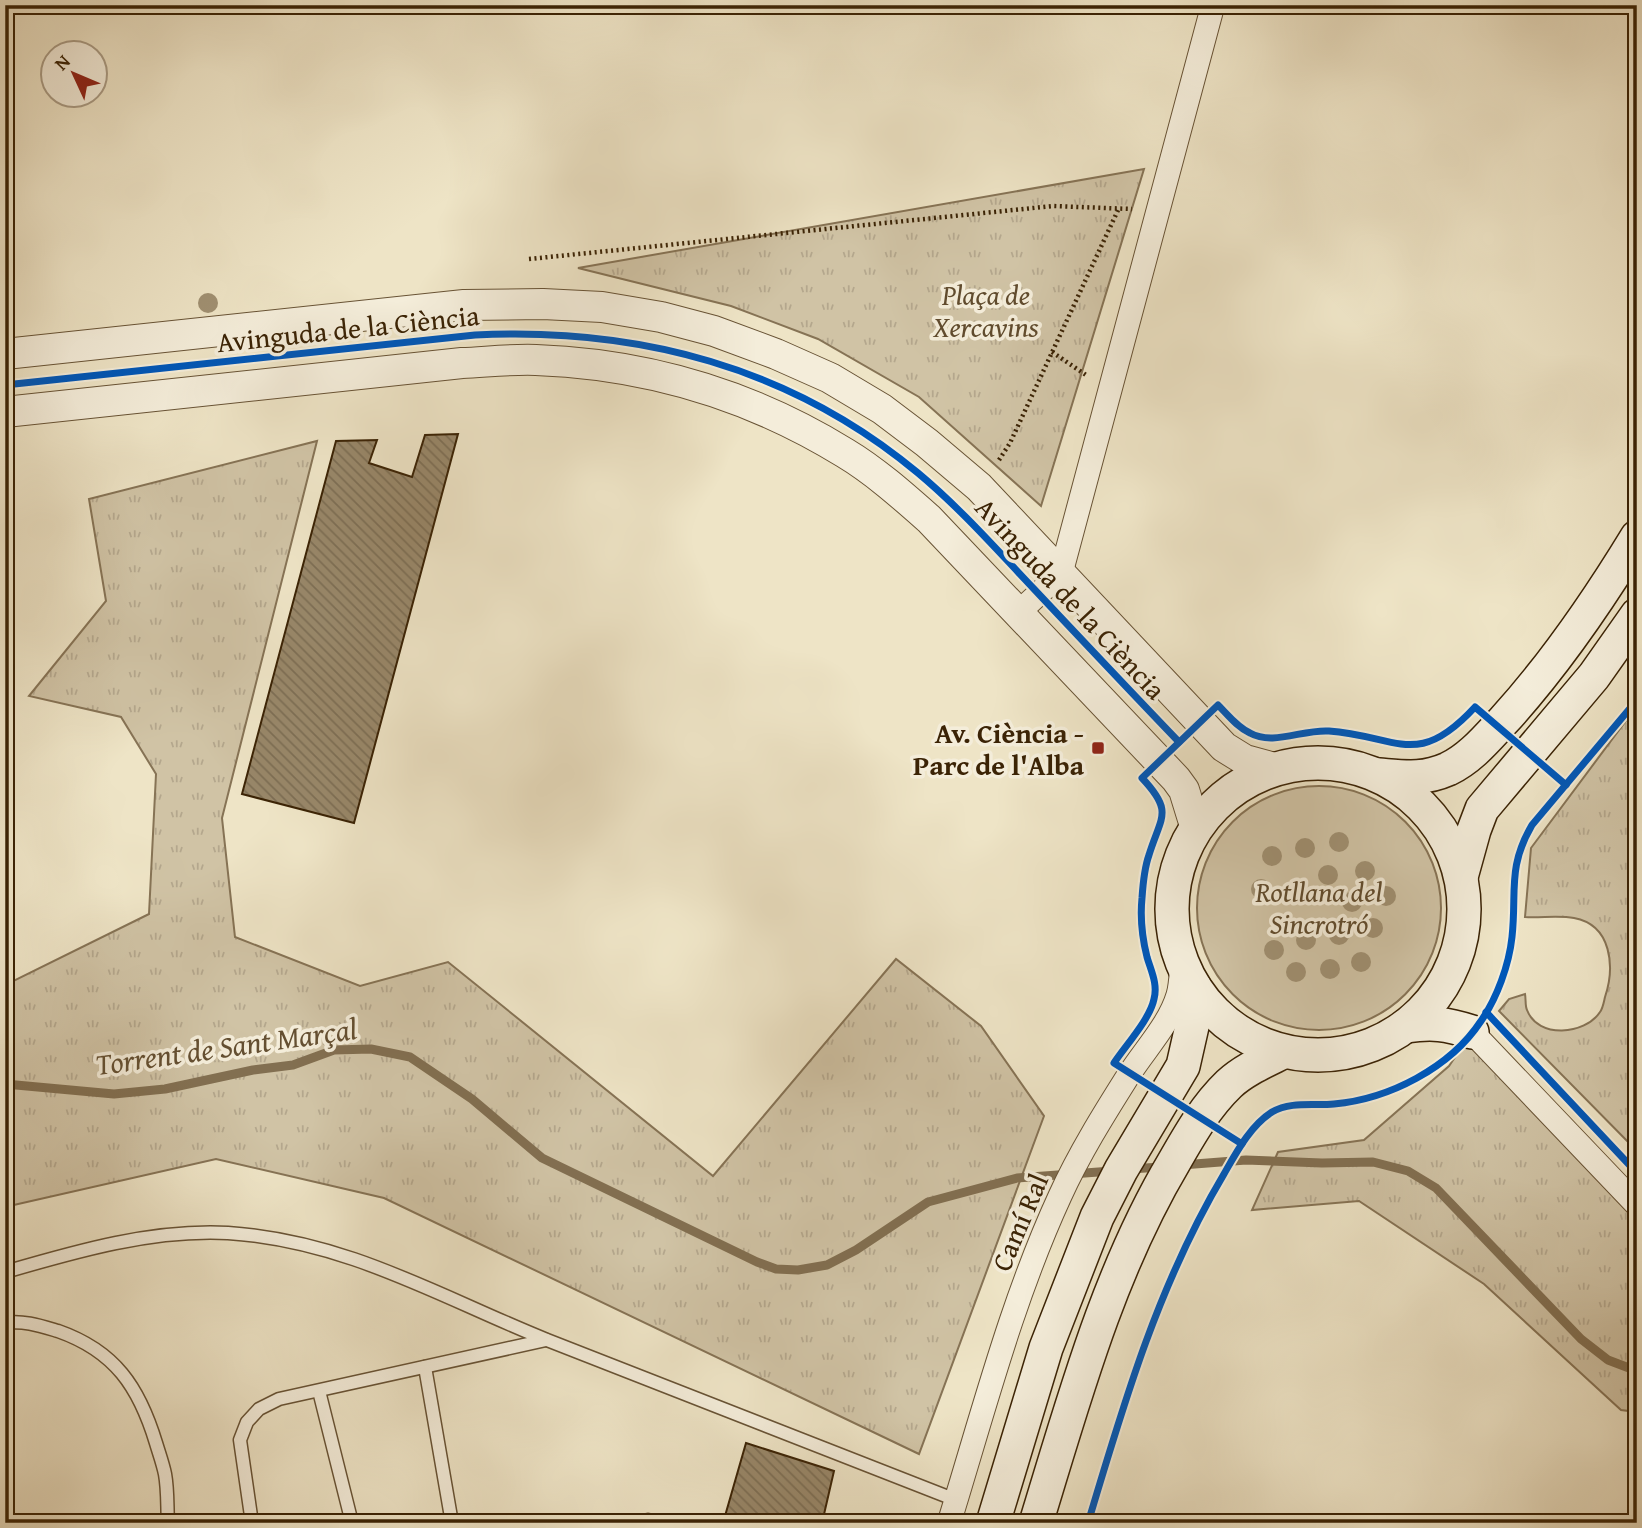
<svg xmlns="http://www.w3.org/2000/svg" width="1642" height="1528" viewBox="0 0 1642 1528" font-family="'Gentium Book Plus',serif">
  <defs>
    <pattern id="grass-tufts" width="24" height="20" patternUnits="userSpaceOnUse" patternTransform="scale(1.75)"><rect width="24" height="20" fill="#d0c3a5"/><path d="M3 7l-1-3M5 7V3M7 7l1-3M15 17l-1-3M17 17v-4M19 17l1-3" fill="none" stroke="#b4a78d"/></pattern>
    <pattern id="building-back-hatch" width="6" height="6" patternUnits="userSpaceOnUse" patternTransform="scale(1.75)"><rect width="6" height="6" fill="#988769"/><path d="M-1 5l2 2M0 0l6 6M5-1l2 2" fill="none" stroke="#7d6e54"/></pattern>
  </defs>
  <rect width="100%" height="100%" fill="#eee4c6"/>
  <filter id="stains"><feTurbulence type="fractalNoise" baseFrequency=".00286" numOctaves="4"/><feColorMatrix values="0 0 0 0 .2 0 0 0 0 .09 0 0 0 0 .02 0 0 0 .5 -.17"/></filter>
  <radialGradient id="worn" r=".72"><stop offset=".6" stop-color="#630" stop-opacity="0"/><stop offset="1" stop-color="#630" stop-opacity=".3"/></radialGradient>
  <g fill="url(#grass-tufts)" stroke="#867355" stroke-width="2">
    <polygon points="1144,169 1041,506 919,397 818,339 731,306 578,268"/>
    <polygon points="317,441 222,818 235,937 360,986 448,962 713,1176 896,959 981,1026 1044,1116 919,1454 384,1198 216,1159 5,1207 5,985 149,914 156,774 121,717 29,696 106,601 89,499"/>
    <path d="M1637 706V1151L1499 1011 1509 999 1525 994C1526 999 1525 1006 1527 1010 1538 1039 1585 1035 1600 1012 1603 1008 1604 1001 1605 997 1615 967 1612 925 1574 918 1559 915 1541 918 1525 917L1531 848Z"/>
    <polygon points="1472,1032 1637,1205 1637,1412 1621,1410 1484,1284 1359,1201 1252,1210 1278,1152 1364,1140 1449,1066"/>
  </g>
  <circle fill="#d0c3a5" stroke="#867355" stroke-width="2" cx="1319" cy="908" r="122"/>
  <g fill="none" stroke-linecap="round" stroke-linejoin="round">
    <g stroke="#826f51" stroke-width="9">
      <polyline points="5,1084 114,1094 165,1089 253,1070 293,1065 334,1050 371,1049 410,1057 472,1099 542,1158 757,1262 776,1269 798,1270 827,1265 856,1250 928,1202 1017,1178 1112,1171"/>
      <polyline points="1182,1165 1246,1160 1322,1163 1373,1162 1408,1171 1436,1188 1581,1339 1608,1360 1637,1371"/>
      <polyline points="1130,1169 1161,1167"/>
    </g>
  </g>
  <g fill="url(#building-back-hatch)" stroke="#3b2305" stroke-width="2">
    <polygon points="458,434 354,823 242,794 336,441 377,440 369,463 412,477 425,435"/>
    <polygon points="746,1443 834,1471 822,1523 723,1523"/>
  </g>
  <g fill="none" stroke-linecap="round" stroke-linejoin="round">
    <defs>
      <g id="service">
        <path d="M5 1272C77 1251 153 1229 228 1233 348 1241 440 1297 547 1340 684 1394 820 1447 956 1500"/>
        <path d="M5 1323C23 1320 41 1326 58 1331 115 1351 139 1387 156 1443 159 1453 163 1464 165 1474 168 1490 167 1507 168 1523"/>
        <polyline points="425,1367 452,1523"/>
        <polyline points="319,1391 352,1523"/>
        <polyline points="252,1523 240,1440 247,1422 259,1409 279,1399 546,1340"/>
        <polyline points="648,1523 648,1520"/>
      </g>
      <g id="minor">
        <polyline points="1019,612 1061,573 1213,5"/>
        <polyline points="1472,1032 1637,1205"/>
        <path d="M949 1523C983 1413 1012 1300 1060 1196 1079 1154 1104 1114 1128 1076 1145 1049 1169 1025 1178 995 1181 985 1181 973 1182 963"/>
      </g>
      <g id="tertiary">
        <polyline points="5,354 464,305 543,304 602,307 661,317 714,331 776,354 830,378 882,409 927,443 979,487 1224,747 1245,760 1278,769"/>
        <path d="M5 412 462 363C486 362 512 359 536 360 647 364 751 395 845 453 875 471 903 496 929 519L1176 779 1184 790 1196 829"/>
      </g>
      <g id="secondary">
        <circle cx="1318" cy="909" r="146"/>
        <path d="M1379 775C1405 777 1423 780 1448 769 1471 758 1487 738 1504 720 1555 664 1598 601 1637 537"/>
        <polyline points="1461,877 1474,830 1482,809 1594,676 1637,615"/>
        <path d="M1406 1026C1433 1022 1446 1024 1472 1032"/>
        <polyline points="993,1523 1046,1348 1097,1217 1121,1170 1183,1066 1195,1013 1195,988"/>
        <path d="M1036 1523C1074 1399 1108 1273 1174 1162 1190 1134 1206 1106 1229 1084 1244 1070 1265 1061 1283 1052"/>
      </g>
    </defs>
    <use href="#service" stroke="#685335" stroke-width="15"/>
    <use href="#minor" stroke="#685335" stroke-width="25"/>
    <use href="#tertiary" stroke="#685335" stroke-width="32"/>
    <use href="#secondary" stroke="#3b2305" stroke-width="36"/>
    <g stroke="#3b2305" stroke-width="4.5" stroke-dasharray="2 3.5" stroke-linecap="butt">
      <polyline points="529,259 1053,206 1132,209"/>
      <polyline points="1052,352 1086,375"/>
      <polyline points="999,460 1010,443 1119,208"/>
    </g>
    <use href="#service" stroke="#f4edda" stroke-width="12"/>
    <use href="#minor" stroke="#f4edda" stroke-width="23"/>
    <use href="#tertiary" stroke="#f4edda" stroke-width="30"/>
    <use href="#secondary" stroke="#f4edda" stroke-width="33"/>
    <defs>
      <g id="cycleway">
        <path d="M5 385 475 335C638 327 791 367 918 473 960 508 996 549 1034 589 1082 640 1130 691 1179 742"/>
        <polyline points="1486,1012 1637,1173"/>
        <path d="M1242 1144 1114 1063C1126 1045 1150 1019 1154 999 1158 984 1151 971 1147 957 1142 937 1140 918 1142 898 1143 883 1144 869 1149 855 1161 816 1174 812 1142 778L1218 705C1228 715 1237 727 1250 733 1273 746 1303 729 1329 731 1398 736 1417 770 1475 707L1566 785"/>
        <path d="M1088 1523C1124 1402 1159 1283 1224 1174 1236 1153 1250 1126 1272 1112 1291 1101 1313 1106 1334 1104 1389 1099 1450 1068 1481 1021 1497 998 1509 965 1512 937 1517 891 1507 868 1532 825L1637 700"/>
      </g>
    </defs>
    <use href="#cycleway" stroke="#f4edda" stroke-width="11"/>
    <use href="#cycleway" stroke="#0057b8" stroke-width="7"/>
  </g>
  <g fill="#a09072">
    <circle cx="208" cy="303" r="10"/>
    <circle cx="1339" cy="842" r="10"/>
    <circle cx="1305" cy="848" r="10"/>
    <circle cx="1272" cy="856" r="10"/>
    <circle cx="1365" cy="871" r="10"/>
    <circle cx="1328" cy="875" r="10"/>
    <circle cx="1261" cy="889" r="10"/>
    <circle cx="1386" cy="896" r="10"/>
    <circle cx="1352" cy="902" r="10"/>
    <circle cx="1373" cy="928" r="10"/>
    <circle cx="1339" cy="935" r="10"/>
    <circle cx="1306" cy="940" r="10"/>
    <circle cx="1274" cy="950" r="10"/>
    <circle cx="1361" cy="962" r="10"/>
    <circle cx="1330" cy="969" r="10"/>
    <circle cx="1296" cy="972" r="10"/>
  </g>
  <rect fill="#8f2418" stroke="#f4edda" stroke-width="2.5" x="1091" y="741" width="14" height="14" rx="3.5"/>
  <g text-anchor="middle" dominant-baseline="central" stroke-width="7" stroke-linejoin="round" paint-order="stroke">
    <g font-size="28" font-style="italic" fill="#604b2d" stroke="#f4edda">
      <text x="986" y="294">Plaça de<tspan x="986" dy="32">Xercavins</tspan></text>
      <text x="1319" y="891">Rotllana del<tspan x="1319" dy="32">Sincrotró</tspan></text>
    </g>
    <g font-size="28" fill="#3b2305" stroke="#f4edda">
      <text transform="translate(348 328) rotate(-6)">Avinguda de la Ciència</text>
      <text transform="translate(1071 598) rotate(47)">Avinguda de la Ciència</text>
      <text transform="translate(1019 1222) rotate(-67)">Camí Ral</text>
    </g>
    <g font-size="28" font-weight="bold" fill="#3b2305" stroke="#f4edda" text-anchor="end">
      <text x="1084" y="732">Av. Ciència -<tspan x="1084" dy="32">Parc de l'Alba</tspan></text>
    </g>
    <g font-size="30" font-style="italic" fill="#644f31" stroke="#f4edda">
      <text transform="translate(226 1046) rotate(-8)">Torrent de Sant Marçal</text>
    </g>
  </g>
  <rect width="1642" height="1528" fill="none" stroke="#eee4c6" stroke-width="28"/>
  <rect x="7" y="7" width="1628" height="1514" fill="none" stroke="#3b2305" stroke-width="3.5"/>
  <rect x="14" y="14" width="1614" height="1500" fill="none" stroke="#3b2305" stroke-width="2"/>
  <g transform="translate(74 74) rotate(314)"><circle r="33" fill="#f4edda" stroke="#aa9c85" stroke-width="2"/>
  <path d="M0-5L12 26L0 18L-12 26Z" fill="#8f2418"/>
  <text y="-10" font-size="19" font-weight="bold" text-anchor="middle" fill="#3b2305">N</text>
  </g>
  <rect width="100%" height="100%" filter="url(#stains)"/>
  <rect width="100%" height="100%" fill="url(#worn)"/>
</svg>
